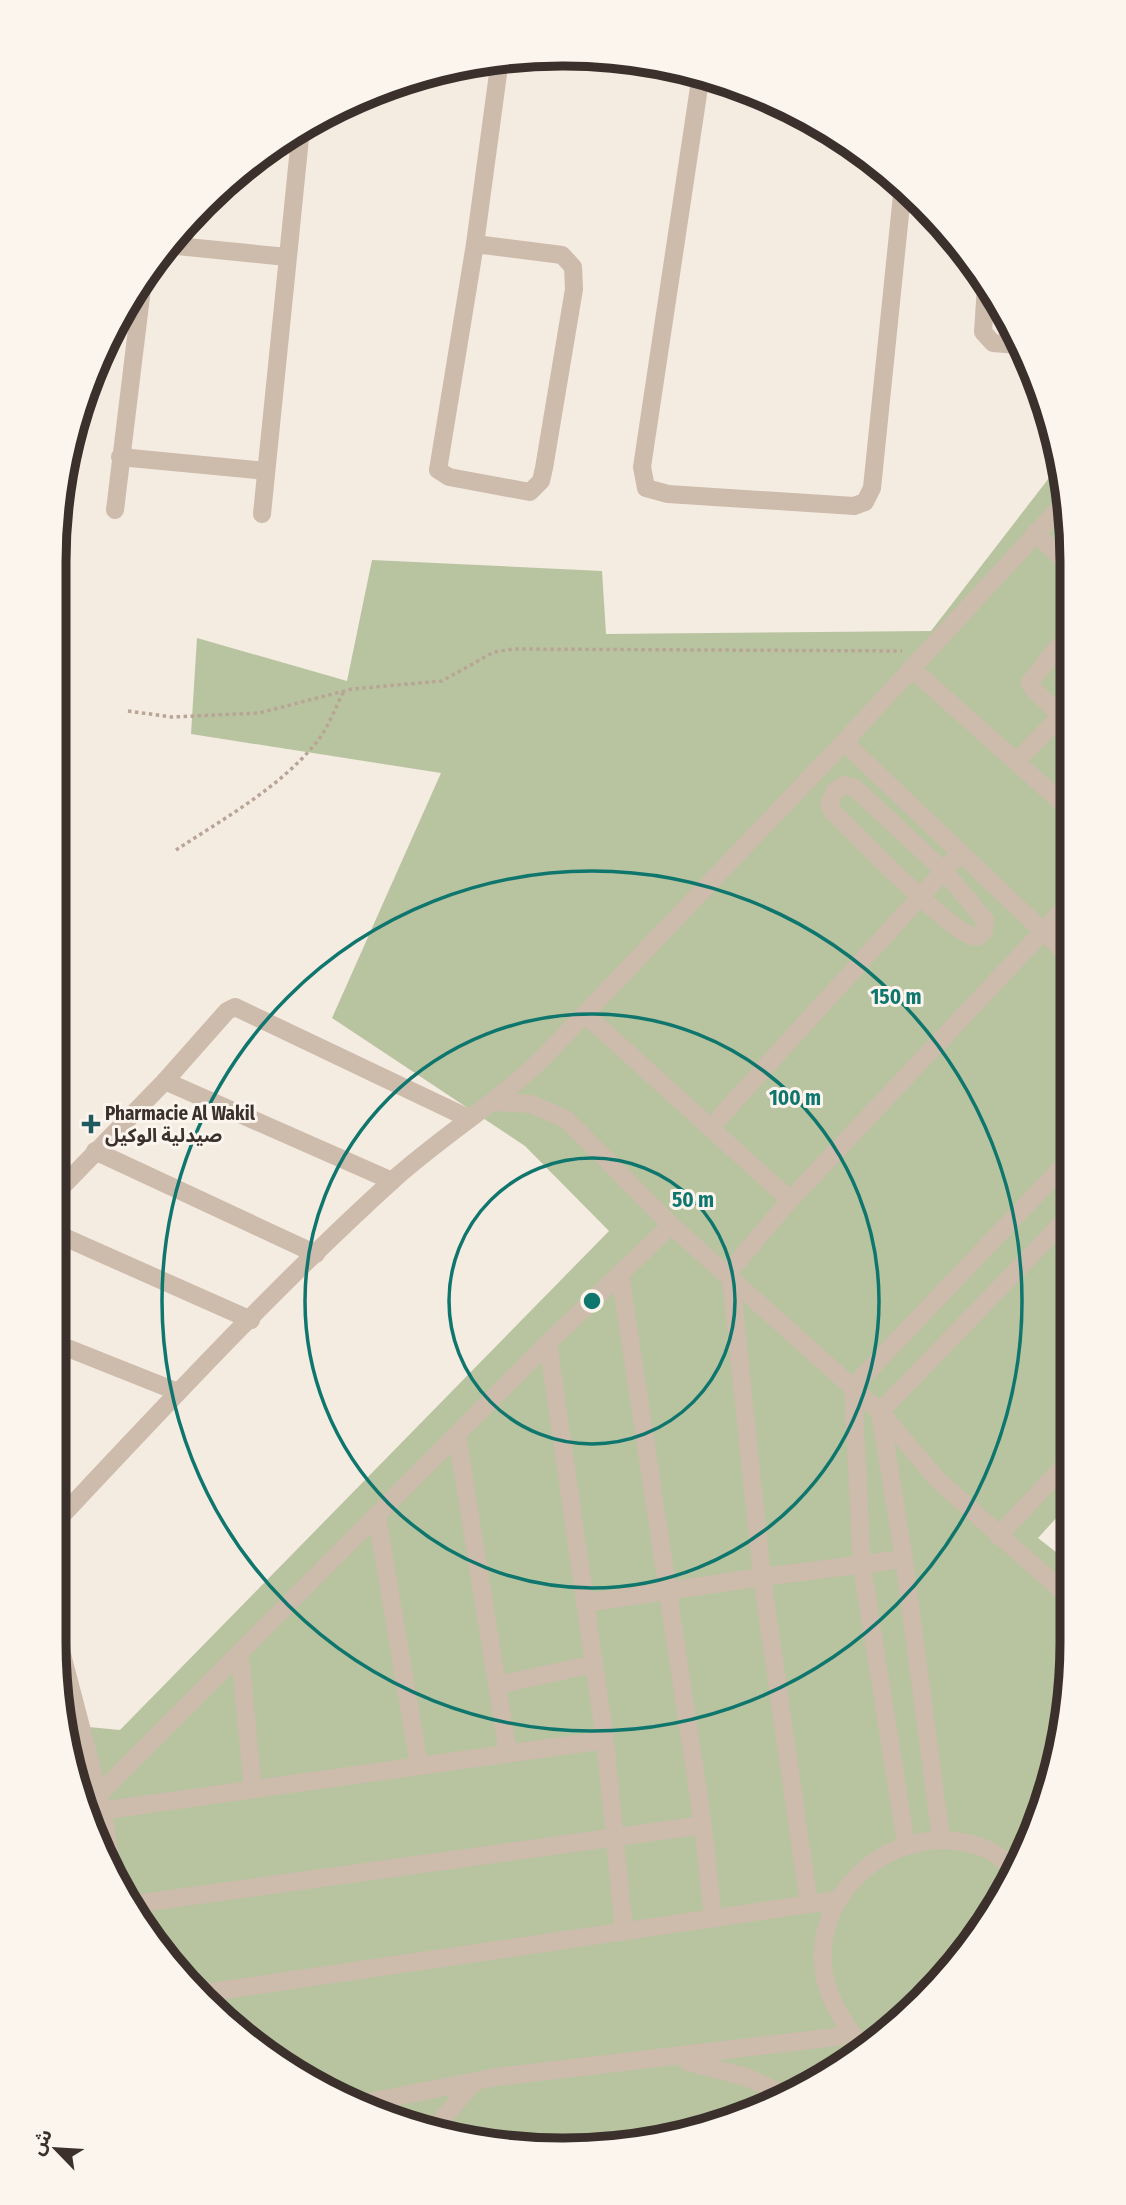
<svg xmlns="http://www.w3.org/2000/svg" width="1126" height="2205" viewBox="0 0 1126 2205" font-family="'Fira Sans Condensed','Noto Sans Arabic',sans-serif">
  <rect width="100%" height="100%" fill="#f4ebe1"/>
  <polygon fill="#b8c4a0" points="1059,465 1067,496 1070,1503 1038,1538 1070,1563 1071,1675 1055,1773 1019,1867 923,2001 788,2098 629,2146 463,2141 368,2112 281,2065 160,1952 81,1806 68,1725 120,1730 609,1231 525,1146 332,1018 441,773 191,734 197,638 347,681 372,560 602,571 606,634 931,631"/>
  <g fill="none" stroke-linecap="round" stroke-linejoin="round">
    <g stroke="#b9a596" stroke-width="3.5" stroke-dasharray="3.5 3.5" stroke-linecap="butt">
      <polyline points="128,711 172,717 259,713 352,689 442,681 494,652 514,649 902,651"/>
      <path d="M176 850C223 819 279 788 315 744 328 729 335 708 344 691"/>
    </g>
    <g stroke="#cdbbac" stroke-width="18">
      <polyline points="701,74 642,467 646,488 668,494 839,505 854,506 865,502 872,488 903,185"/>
      <polyline points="475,244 562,255 573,267 574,289 544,468 541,481 530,492 449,477 438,470 475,244 500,59"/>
      <polyline points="167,245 287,257"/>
      <polyline points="986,286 983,332 993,343 1019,345"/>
      <polyline points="120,457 266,471"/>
      <polyline points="115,510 143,280"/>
      <polyline points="262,514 301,128"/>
      <polyline points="1035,533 1068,564"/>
      <polyline points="1068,649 1057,648 1030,682 1034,690 1068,722"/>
      <polyline points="911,668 1068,808"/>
      <polyline points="844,742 1069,956"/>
      <polyline points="1016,762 1068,708"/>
      <path d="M844 785 855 788 944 871 985 920 984 931 978 937C955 939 854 832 832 811L829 804 835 791Z"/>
      <polyline points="585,1014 790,1200"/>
      <polyline points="165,1081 392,1181"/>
      <polyline points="495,1102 531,1104 566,1119 671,1225 880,1412 939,1481 1070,1598"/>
      <polyline points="710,1128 960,853"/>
      <polyline points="95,1151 316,1254"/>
      <polyline points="55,1194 165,1081 227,1011 235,1007 468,1118"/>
      <polyline points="55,1233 251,1320"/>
      <polyline points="620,1273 703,1825 713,1919"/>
      <polyline points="727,1274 790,1200 1068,905"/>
      <polyline points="731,1278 762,1577 809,1904"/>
      <polyline points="55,1343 178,1392"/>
      <polyline points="548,1343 605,1740 624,1931"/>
      <polyline points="457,1435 508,1753"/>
      <polyline points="377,1516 419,1766"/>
      <path d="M54 1524C164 1407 274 1288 393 1180 441 1137 495 1104 541 1060L844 742 1067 500"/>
      <polyline points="998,1536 1070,1460"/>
      <polyline points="585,1603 762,1577 904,1559"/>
      <polyline points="54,1624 103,1811 110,1859"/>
      <polyline points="240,1655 253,1790"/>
      <polyline points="497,1685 594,1664"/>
      <polyline points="99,1794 548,1343 671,1225"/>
      <polyline points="85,1813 605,1740"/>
      <polyline points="941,1839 904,1559 880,1412 1069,1216"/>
      <polyline points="906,1844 862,1566 853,1387 1069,1160"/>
      <polyline points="134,1904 703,1825"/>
      <polyline points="204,1993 837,1900"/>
      <path d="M863 2044C851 2035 845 2024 838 2011 783 1916 887 1809 986 1849 997 1853 1007 1864 1017 1871"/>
      <polyline points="688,2062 746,2077 790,2097"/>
      <polyline points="354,2105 496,2077 852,2035"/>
      <polyline points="432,2131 474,2082"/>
    </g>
  </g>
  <g fill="none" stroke="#0f766e" stroke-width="3.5">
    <circle cx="592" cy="1301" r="143"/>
    <circle cx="592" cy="1301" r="287"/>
    <circle cx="592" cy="1301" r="430"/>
  </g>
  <path fill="#1f5a5e" stroke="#fbf5ee" stroke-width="2.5" d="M87.5 1113.5h7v7h7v7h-7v7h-7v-7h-7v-7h7z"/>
  <g text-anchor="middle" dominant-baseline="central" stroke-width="6" stroke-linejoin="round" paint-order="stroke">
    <g font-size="19" font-weight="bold" fill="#3b302b" stroke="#fbf5ee" text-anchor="start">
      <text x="105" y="1113">Pharmacie Al Wakil<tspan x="105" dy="22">صيدلية الوكيل</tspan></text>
    </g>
  </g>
  <path d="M0 0H1126V2205H0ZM562 66H564A496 496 0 0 1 1060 562V1642A496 496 0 0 1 564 2138H562A496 496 0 0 1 66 1642V562A496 496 0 0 1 562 66Z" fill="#fbf5ee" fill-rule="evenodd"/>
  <path fill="none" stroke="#3b302b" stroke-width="9" d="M562 66H564A496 496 0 0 1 1060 562V1642A496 496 0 0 1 564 2138H562A496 496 0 0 1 66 1642V562A496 496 0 0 1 562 66Z"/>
  <circle cx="592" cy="1301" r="10" fill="#0f766e" stroke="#fbf5ee" stroke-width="3.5"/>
  <g font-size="21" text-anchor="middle" font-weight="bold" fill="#0f766e" stroke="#fbf5ee" stroke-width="6" stroke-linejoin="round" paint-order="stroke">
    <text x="896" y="1004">150 m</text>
    <text x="795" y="1105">100 m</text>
    <text x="693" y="1207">50 m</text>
  </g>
  <g transform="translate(56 2149) rotate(295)" stroke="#fbf5ee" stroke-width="5" paint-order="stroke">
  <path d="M0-5L12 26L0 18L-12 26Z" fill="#3b302b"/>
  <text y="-10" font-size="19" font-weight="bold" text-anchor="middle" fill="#3b302b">ش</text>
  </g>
</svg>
